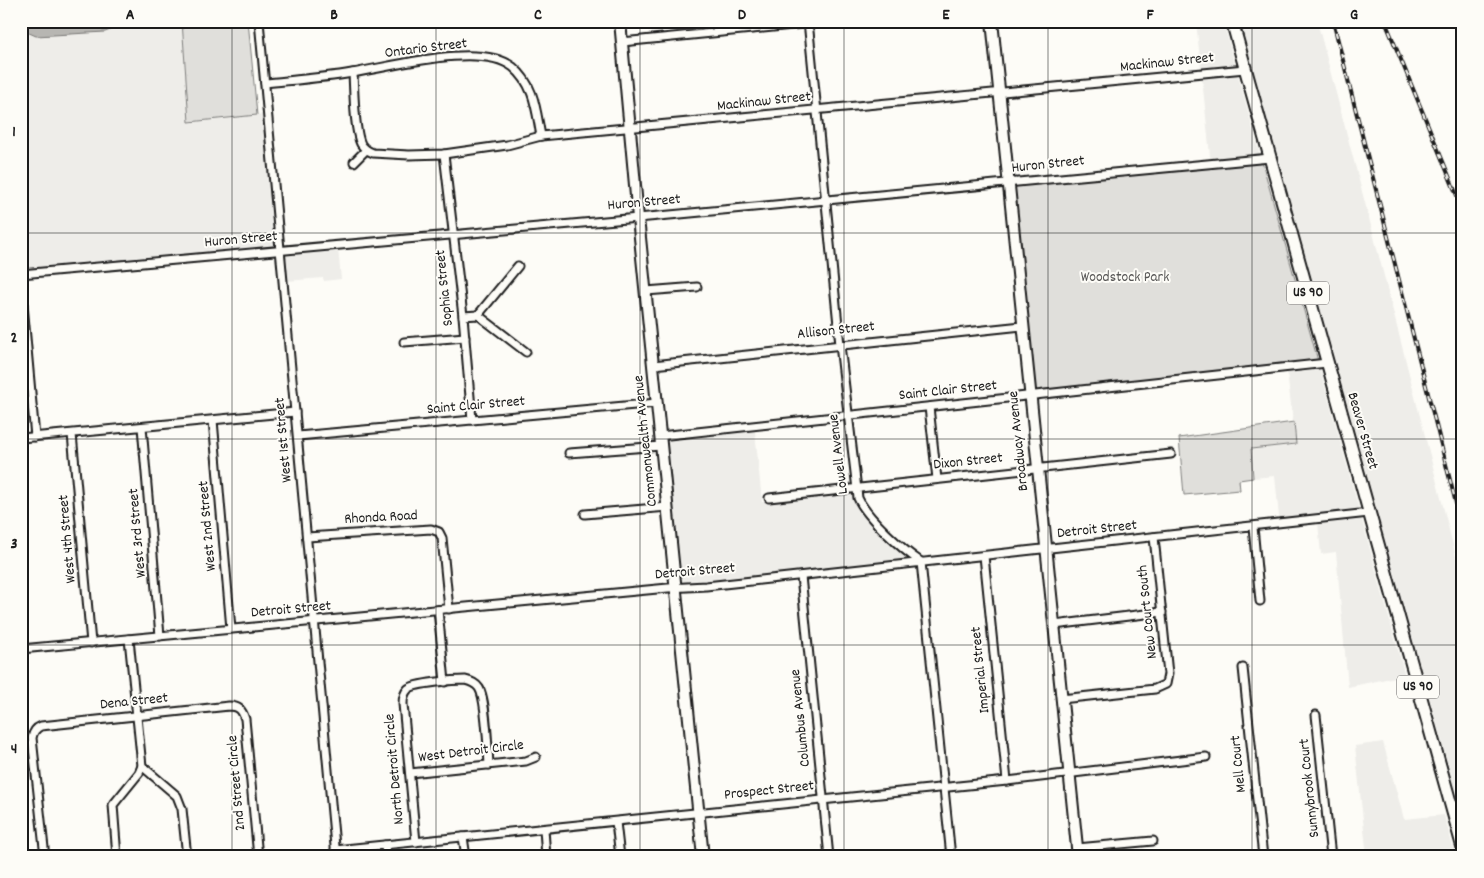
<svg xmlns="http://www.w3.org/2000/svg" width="1484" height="878" viewBox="0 0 1484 878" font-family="Dekko,sans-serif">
  <rect width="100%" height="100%" fill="#fdfcf7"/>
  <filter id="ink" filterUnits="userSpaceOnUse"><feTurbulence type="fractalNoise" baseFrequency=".02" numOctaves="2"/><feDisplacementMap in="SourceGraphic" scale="10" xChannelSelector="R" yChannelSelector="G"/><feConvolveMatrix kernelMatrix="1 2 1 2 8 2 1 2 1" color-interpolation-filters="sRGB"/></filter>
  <g filter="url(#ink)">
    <g fill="#eeede9">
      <polygon points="21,21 182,21 189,122 264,114 277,248 21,271"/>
      <polygon points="1196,21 1223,21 1262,162 1211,165"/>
      <polygon points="1240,21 1317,21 1374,237 1463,584 1463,818"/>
      <polygon points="338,248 341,279 324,281 323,278 286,281 284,254"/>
      <polygon points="1318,361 1405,675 1348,687 1336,552 1321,554 1318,523 1280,527 1275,476 1253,478 1251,449 1296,444 1286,365"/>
      <polygon points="755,431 762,502 854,491 856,503 861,511 913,560 681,585 667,441"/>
      <polygon points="1383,742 1404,819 1444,815 1456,857 1367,857 1355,746"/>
    </g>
    <g fill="#e0dfdb" stroke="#7e7e7c">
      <polygon points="182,21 248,21 257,115 189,122"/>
      <polygon points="1262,162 1318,361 1033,392 1011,185"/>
      <polygon points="1294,422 1296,444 1251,449 1253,478 1239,480 1240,490 1184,495 1179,438"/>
    </g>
    <polygon fill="#b7b6b2" stroke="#797876" points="28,21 114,21 113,29 105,32 36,36 27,32"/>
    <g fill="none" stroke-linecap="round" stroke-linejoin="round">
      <defs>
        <g id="street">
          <polyline points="259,21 336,857"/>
          <path d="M808 21 840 345 858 498C867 518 903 550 921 562L951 857"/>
          <polyline points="622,42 833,21"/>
          <path d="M353 73C354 90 354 130 361 144 364 149 368 151 373 153L409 155 444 154 507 145 541 136 1245 69"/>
          <path d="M265 83C294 80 323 78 352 73 391 67 481 41 513 67 535 85 536 111 541 136"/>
          <polyline points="444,154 463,316 472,420"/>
          <polyline points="354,162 366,150"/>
          <polyline points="21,274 638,218 1270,158"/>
          <polyline points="21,282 35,437"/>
          <polyline points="646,291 697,287"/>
          <polyline points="478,315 518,266"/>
          <polyline points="463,316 478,315 526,352"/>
          <polyline points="404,342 465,337"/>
          <polyline points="653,365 1022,326"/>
          <polyline points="929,407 937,479"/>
          <polyline points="213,420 231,629"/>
          <polyline points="142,427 160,636"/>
          <polyline points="72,434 91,643"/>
          <polyline points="298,436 657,403"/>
          <polyline points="660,436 1327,363"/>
          <polyline points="21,438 295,412"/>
          <polyline points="569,453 661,446"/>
          <polyline points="769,498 1171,454"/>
          <polyline points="585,514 668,507"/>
          <polyline points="1253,527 1260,601"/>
          <polyline points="307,537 431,529 439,532 442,538 449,609"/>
          <polyline points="984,556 1007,781"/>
          <polyline points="801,576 829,857"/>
          <polyline points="438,610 445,682"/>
          <polyline points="1054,625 1162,612"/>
          <polyline points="21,649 668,588 706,586 1369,513"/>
          <polyline points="1243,668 1263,857"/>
          <polyline points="1061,699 1155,689 1166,684 1168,674 1154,537"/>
          <polyline points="1316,715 1331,857"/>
          <polyline points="142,766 177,796 182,809 187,857"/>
          <polyline points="410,773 526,761 536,757"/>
          <polyline points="616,822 620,857"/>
          <polyline points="544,829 546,857"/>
          <polyline points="463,837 466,857"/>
          <path d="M416 842 403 704C403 698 404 693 408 689 415 683 455 680 465 680 470 681 476 684 479 688 486 698 488 749 489 765"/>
          <polyline points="385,845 386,857"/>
          <polyline points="1077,848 1153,841"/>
          <polyline points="335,850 1007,781 1206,757"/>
          <path d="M45 857 32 738C33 732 36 728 41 726L229 706C239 706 242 710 245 719L258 857"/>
          <polyline points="117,857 113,805 139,773 142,766 129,639"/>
        </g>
        <g id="secondary">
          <polyline points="620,21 638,218 703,857"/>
          <polyline points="992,21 1078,857"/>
        </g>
        <polyline id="primary" points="1232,21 1463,848"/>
      </defs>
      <use href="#street" stroke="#1c1c1c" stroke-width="11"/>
      <use href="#secondary" stroke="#1c1c1c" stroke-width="14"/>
      <use href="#primary" stroke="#1c1c1c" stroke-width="15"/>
      <use href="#street" stroke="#fdfcf7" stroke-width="7"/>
      <use href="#secondary" stroke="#fdfcf7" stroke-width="10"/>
      <use href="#primary" stroke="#fdfcf7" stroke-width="11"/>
      <defs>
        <g id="rail">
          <polyline points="1333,21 1463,531"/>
          <polyline points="1385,21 1463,210"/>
        </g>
      </defs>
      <use href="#rail" stroke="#1c1c1c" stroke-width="4"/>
      <use href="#rail" stroke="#fdfcf7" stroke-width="2" stroke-dasharray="5.5" stroke-linecap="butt"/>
    </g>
  </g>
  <path fill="none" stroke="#1c1c1c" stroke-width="1" stroke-opacity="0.55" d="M232 21V857M436 21V857M640 21V857M844 21V857M1048 21V857M1252 21V857M21 233H1463M21 439H1463M21 645H1463"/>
  <g text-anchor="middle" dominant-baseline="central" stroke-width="4" stroke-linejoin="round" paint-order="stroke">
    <g fill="#fdfcf7" stroke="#605f5e" stroke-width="1">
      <rect x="1287" y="281.5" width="42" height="23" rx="4"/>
      <rect x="1397" y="675.5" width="42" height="23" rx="4"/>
    </g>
    <g font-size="14" font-weight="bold" fill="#1c1c1c">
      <text x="1308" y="293">US 90</text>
      <text x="1418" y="687">US 90</text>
    </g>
    <g font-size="15" fill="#1c1c1c" stroke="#fdfcf7">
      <text transform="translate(426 49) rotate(-7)">Ontario Street</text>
      <text transform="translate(1167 63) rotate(-6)">Mackinaw Street</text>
      <text transform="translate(764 102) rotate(-6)">Mackinaw Street</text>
      <text transform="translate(1048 165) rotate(-6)">Huron Street</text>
      <text transform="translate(644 203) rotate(-5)">Huron Street</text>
      <text transform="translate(241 240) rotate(-5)">Huron Street</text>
      <text transform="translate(445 288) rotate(-96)">Sophia Street</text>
      <text transform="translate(836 331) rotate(-6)">Allison Street</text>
      <text transform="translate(948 391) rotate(-6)">Saint Clair Street</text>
      <text transform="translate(476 406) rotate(-5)">Saint Clair Street</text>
      <text transform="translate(1362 431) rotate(74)">Beaver Street</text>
      <text transform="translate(284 440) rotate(-95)">West 1st Street</text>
      <text transform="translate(646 441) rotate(-96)">Commonwealth Avenue</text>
      <text transform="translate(1019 441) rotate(-96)">Broadway Avenue</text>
      <text transform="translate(839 454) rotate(-97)">Lowell Avenue</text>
      <text transform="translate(968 462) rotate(-6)">Dixon Street</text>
      <text transform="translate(381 518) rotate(-3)">Rhonda Road</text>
      <text transform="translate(208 526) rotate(-95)">West 2nd Street</text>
      <text transform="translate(1097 530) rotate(-6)">Detroit Street</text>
      <text transform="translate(138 533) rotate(-95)">West 3rd Street</text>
      <text transform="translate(68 539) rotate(-95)">West 4th Street</text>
      <text transform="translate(695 572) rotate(-5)">Detroit Street</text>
      <text transform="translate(291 610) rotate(-5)">Detroit Street</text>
      <text transform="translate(1148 612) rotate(-96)">New Court South</text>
      <text transform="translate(981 670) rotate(-96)">Imperial Street</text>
      <text transform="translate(134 702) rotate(-6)">Dena Street</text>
      <text transform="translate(801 718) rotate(-96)">Columbus Avenue</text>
      <text transform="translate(471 752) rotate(-7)">West Detroit Circle</text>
      <text transform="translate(1239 764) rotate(-96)">Mell Court</text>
      <text transform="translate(395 769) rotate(-95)">North Detroit Circle</text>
      <text transform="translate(237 783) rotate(-95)">2nd Street Circle</text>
      <text transform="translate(1310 788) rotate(-96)">Sunnybrook Court</text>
      <text transform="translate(769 791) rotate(-6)">Prospect Street</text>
    </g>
    <g font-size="15" fill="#575655" stroke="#fdfcf7">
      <text x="1125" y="278">Woodstock Park</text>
    </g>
  </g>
  <rect width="1484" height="878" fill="none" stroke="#fdfcf7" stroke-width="55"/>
  <rect x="28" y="28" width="1428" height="822" fill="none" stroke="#1c1c1c" stroke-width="2"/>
  <g font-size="16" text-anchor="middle" font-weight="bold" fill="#1c1c1c">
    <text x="130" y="19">A</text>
    <text x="334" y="19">B</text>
    <text x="538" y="19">C</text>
    <text x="742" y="19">D</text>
    <text x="946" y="19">E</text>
    <text x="1150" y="19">F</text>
    <text x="1354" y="19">G</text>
    <text x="14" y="136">1</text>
    <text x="14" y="342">2</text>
    <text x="14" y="548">3</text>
    <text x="14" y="753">4</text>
  </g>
</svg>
